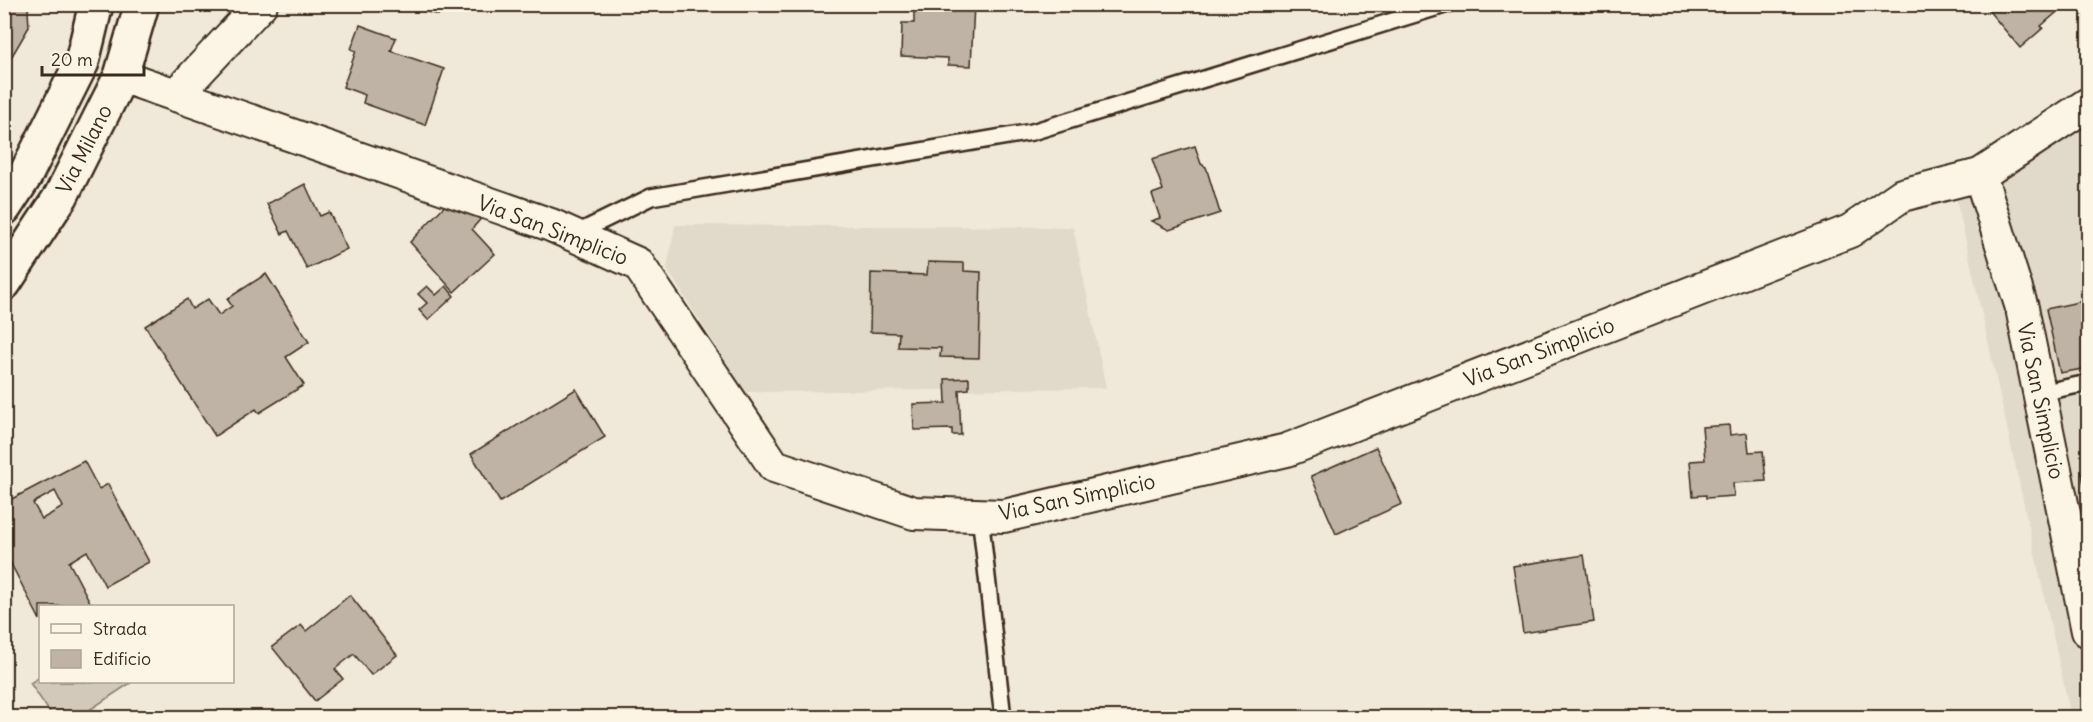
<svg xmlns="http://www.w3.org/2000/svg" width="2093" height="722" viewBox="0 0 2093 722" font-family="Delius,sans-serif">
  <rect width="100%" height="100%" fill="#f0e9d9"/>
  <filter id="ink" filterUnits="userSpaceOnUse"><feTurbulence type="fractalNoise" baseFrequency=".0167" numOctaves="2"/><feDisplacementMap in="SourceGraphic" scale="12" xChannelSelector="R" yChannelSelector="G"/><feConvolveMatrix kernelMatrix="1 2 1 2 8 2 1 2 1" color-interpolation-filters="sRGB"/></filter>
  <g filter="url(#ink)">
    <g fill="#e1d9c9">
      <polygon points="2088,92 2088,717 2071,717 1954,188"/>
      <polygon points="675,225 1073,227 1106,388 745,392 667,269"/>
    </g>
    <polygon fill="#d2c9ba" stroke="#867a6c" stroke-width="1.5" points="40,677 40,682 132,682 79,717 53,717 30,683"/>
    <g fill="#beb3a4" stroke="#3b2a1e" stroke-width="1.5" fill-rule="evenodd">
      <polygon points="4,4 31,4 28,10 29,27 12,56 4,59"/>
      <polygon points="423,4 440,4 438,15 421,10"/>
      <polygon points="910,4 974,4 971,66 948,65 948,58 901,56 902,23 914,23 914,9 910,9"/>
      <polygon points="1983,4 2060,4 2053,10 2056,13 2041,26 2043,28 2020,48"/>
      <polygon points="360,25 396,38 391,51 444,69 425,125 363,103 365,95 343,87 356,51 351,49"/>
      <polygon points="1195,146 1201,164 1206,167 1220,213 1169,230 1151,221 1160,218 1152,194 1163,190 1152,159"/>
      <polygon points="305,184 320,216 329,212 347,249 307,269 288,231 282,234 267,204"/>
      <polygon points="448,202 484,215 472,229 495,254 454,292 410,242"/>
      <polygon points="928,262 964,263 964,271 981,272 979,358 940,357 941,348 898,347 899,333 870,332 871,273 927,275"/>
      <polygon points="266,274 309,342 286,357 304,385 259,413 256,409 215,436 145,326 187,299 192,309 208,299 219,315 232,306 227,299"/>
      <polygon points="427,286 436,295 446,286 454,296 428,320 419,310 427,303 418,294"/>
      <polygon points="2088,300 2088,368 2060,373 2046,309"/>
      <polygon points="969,378 969,389 959,390 961,435 952,435 952,429 914,430 913,404 946,403 945,379"/>
      <polygon points="576,389 605,437 500,502 471,454"/>
      <polygon points="1729,425 1730,435 1747,433 1749,452 1763,451 1766,481 1733,483 1734,496 1706,498 1706,495 1693,496 1690,461 1705,460 1702,427"/>
      <polygon points="1376,447 1402,504 1336,534 1311,476"/>
      <path d="M84 461 99 489 108 484 149 562 105 586 87 551 69 562 92 606H40V620L10 562 4 565V503ZM55 491 63 507 42 519 33 503Z"/>
      <polygon points="2088,473 2088,505 2082,474"/>
      <polygon points="1584,555 1594,622 1523,633 1513,566"/>
      <polygon points="350,595 397,655 371,675 354,654 335,669 343,679 315,701 272,647 301,625 306,631"/>
    </g>
    <g fill="none" stroke-linecap="round" stroke-linejoin="round">
      <defs>
        <g id="service">
          <polyline points="575,234 651,197 1032,132 1448,4"/>
          <polyline points="2040,393 2088,383"/>
          <polyline points="980,515 1003,718"/>
        </g>
        <g id="minor">
          <polyline points="121,76 551,225 638,264 774,466 914,513 1004,516 1287,450 1850,231 1902,195 1980,175 2088,104"/>
          <polyline points="176,95 261,4"/>
          <polyline points="1980,175 2022,308 2088,631"/>
        </g>
        <g id="secondary">
          <polyline points="4,208 25,176 82,62 96,4"/>
          <polyline points="4,283 61,196 121,76 142,4"/>
        </g>
      </defs>
      <use href="#service" stroke="#3b2a1e" stroke-width="20"/>
      <use href="#minor" stroke="#3b2a1e" stroke-width="36"/>
      <use href="#secondary" stroke="#3b2a1e" stroke-width="38"/>
      <use href="#service" stroke="#fcf5e5" stroke-width="15"/>
      <use href="#minor" stroke="#fcf5e5" stroke-width="32"/>
      <use href="#secondary" stroke="#fcf5e5" stroke-width="33"/>
    </g>
  </g>
  <g text-anchor="middle" dominant-baseline="central" stroke-width="6" stroke-linejoin="round" paint-order="stroke">
    <g font-size="21" fill="#3b2a1e" stroke="#fcf5e5">
      <text transform="translate(84 149) rotate(-63)">Via Milano</text>
      <text transform="translate(553 230) rotate(21)">Via San Simplicio</text>
      <text transform="translate(1539 352) rotate(-21)">Via San Simplicio</text>
      <text transform="translate(2041 401) rotate(78)">Via San Simplicio</text>
      <text transform="translate(1077 497) rotate(-12)">Via San Simplicio</text>
    </g>
  </g>
  <rect width="2093" height="722" fill="none" stroke="#fcf5e5" stroke-width="24"/>
  <rect x="12" y="12" width="2069" height="698" fill="none" stroke="#3b2a1e" stroke-width="2" filter="url(#ink)"/>
  <rect x="39" y="605" width="195" height="78" fill="#fcf5e5" stroke="#afa495" stroke-width="1.5"/>
  <rect x="51" y="624" width="30" height="9" fill="#fcf5e5" stroke="#afa495" stroke-width="1.5"/>
  <text x="93" y="635" font-size="18" fill="#3b2a1e">Strada</text>
  <rect x="51" y="650" width="30" height="18" fill="#beb3a4" stroke="#afa495" stroke-width="1.5"/>
  <text x="93" y="665" font-size="18" fill="#3b2a1e">Edificio</text>
  <path d="M42 66v9h102v-9" fill="none" stroke="#3b2a1e" stroke-width="3"/>
  <text x="51" y="66" font-size="18" fill="#3b2a1e" stroke="#fcf5e5" stroke-width="4.5" paint-order="stroke">20 m</text>
</svg>
